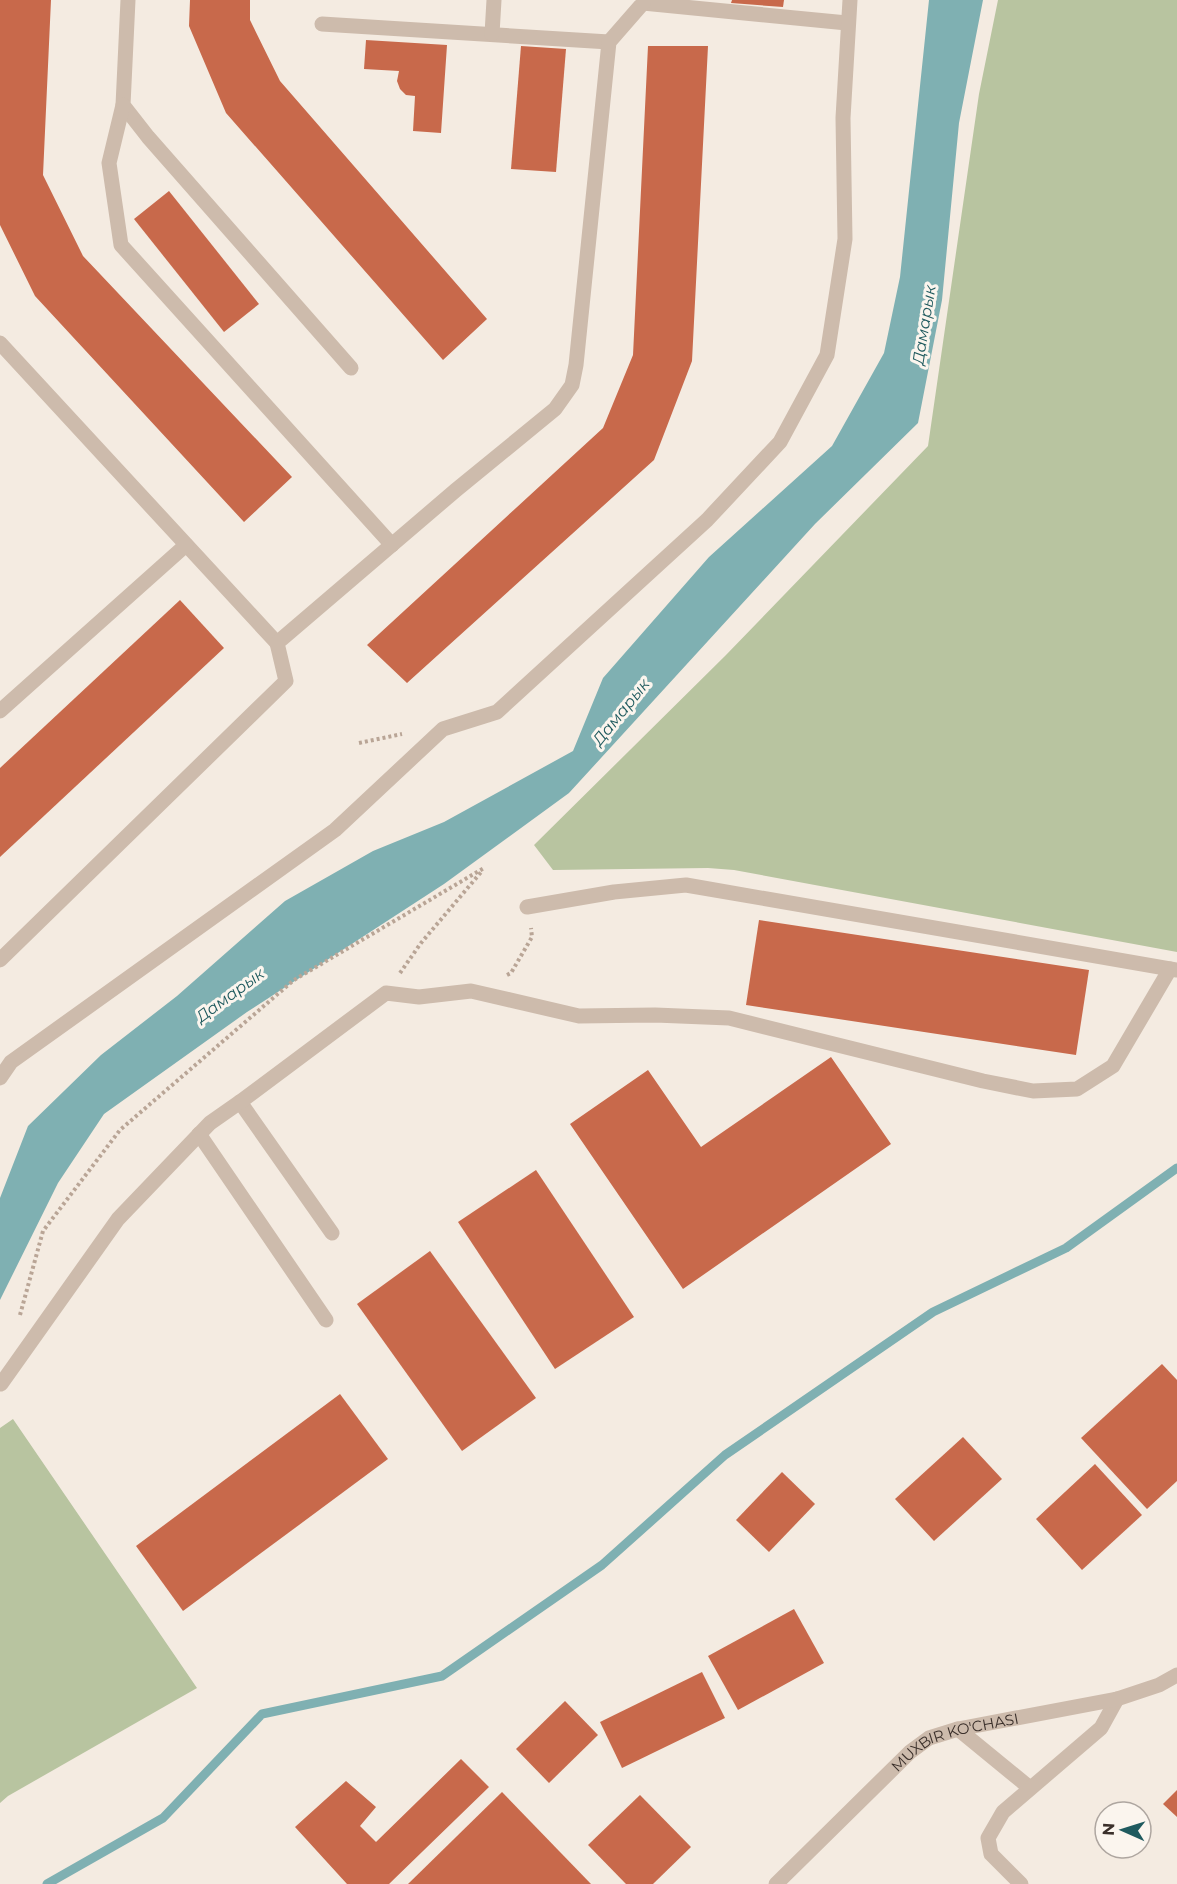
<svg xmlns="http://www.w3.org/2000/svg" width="1177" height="1884" viewBox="0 0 1177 1884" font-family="Montserrat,sans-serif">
  <rect width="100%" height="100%" fill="#f4ebe1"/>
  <g fill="#b8c4a0">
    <polygon points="998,0 1177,0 1177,952 734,870 708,868 553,870 534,845 725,656 928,446 979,94"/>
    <polygon points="13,1419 197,1688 8,1796 0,1803 0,1428"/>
  </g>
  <polygon fill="#7fb0b2" points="929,0 983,0 959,123 942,300 918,423 815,524 569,793 444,884 247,1012 104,1114 58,1183 0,1300 0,1198 28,1126 101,1055 177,996 285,901 373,851 444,822 573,751 603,678 709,557 832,446 884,353 900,277"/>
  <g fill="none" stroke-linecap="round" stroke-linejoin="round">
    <polyline stroke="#7fb0b2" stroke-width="9" points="47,1884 163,1818 262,1714 442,1676 602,1565 725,1455 933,1312 1066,1248 1177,1168"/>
  </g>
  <g fill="#c8694b">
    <polygon points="0,0 51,0 43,175 83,256 292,477 244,522 35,296 0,225"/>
    <polygon points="190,0 250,0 250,20 280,81 487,319 443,360 226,113 189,26"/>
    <polygon points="732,0 784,0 783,7 731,3"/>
    <polygon points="366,40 447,45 441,133 413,131 415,96 406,95 400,89 397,81 399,71 364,69"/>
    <polygon points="521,46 566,49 556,172 511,169"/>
    <polygon points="648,46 708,46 692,361 654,460 407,683 367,645 603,428 633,355"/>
    <polygon points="169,191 259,304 224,332 134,219"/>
    <polygon points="180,600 224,648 0,857 0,768"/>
    <polygon points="759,920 1089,970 1076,1055 746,1005"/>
    <polygon points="831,1057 891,1144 683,1289 570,1124 648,1070 701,1147"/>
    <polygon points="536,1170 634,1317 555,1369 458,1222"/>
    <polygon points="430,1251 536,1398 462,1451 357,1304"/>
    <polygon points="1162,1364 1177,1380 1177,1481 1147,1509 1081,1438"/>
    <polygon points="340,1394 388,1459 183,1611 136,1546"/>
    <polygon points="963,1437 1002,1479 934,1541 895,1499"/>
    <polygon points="1095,1464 1142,1515 1082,1570 1036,1519"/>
    <polygon points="782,1472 815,1504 769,1552 736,1520"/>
    <polygon points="794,1609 824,1663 738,1710 708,1656"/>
    <polygon points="702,1672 725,1718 622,1768 600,1722"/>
    <polygon points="565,1701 598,1735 549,1783 516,1749"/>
    <polygon points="461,1759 489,1787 389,1884 347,1884 295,1827 346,1781 376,1807 360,1826 376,1842"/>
    <polygon points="1177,1790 1177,1817 1163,1804"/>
    <polygon points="502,1792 591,1884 408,1884"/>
    <polygon points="640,1795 691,1847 653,1884 626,1884 588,1845"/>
  </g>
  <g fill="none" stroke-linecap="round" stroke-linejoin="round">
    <g stroke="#b9a596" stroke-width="4" stroke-dasharray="3 3" stroke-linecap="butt">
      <polyline points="359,743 402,734"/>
      <polyline points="400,973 421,943 482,871"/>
      <polyline points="507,975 511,973 532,937 531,928"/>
      <polyline points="20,1315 43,1231 120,1130 294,980 484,868"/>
    </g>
    <g stroke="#cdbbac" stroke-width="15">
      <polyline points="128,0 123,105 148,137 351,368"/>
      <polyline points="643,3 847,23"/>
      <polyline points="322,24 609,42"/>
      <polyline points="492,34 494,0"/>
      <polyline points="123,105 109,163 121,245 392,545"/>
      <polyline points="0,343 277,643"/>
      <polyline points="0,711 186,545"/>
      <polyline points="527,907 614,892 686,885 1177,970"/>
      <polyline points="0,960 286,681 277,643 456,490 555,409 572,385 576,365 609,42 643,3 643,0"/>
      <polyline points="0,1078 11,1062 335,830 443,729 497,712 707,520 780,442 827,355 845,239 843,118 850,0"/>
      <polyline points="240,1102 332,1233"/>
      <polyline points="199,1134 326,1320"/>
      <polyline points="1,1384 118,1219 210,1123 240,1102 386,993 419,997 471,991 579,1016 655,1015 729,1018 983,1081 1033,1091 1077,1089 1113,1066 1170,969"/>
      <polyline points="958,1729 1030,1788"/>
      <polyline points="1021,1884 991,1854 988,1838 1003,1812 1101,1728 1117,1699"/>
    </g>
    <path stroke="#cdbbac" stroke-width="15" id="s1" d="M776 1884 910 1752 929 1738 958 1729 1117 1699 1159 1685 1177 1675"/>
  </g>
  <g text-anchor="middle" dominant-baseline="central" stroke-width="6" stroke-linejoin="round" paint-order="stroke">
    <g font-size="15" fill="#3b302b" stroke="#fbf5ee">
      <text stroke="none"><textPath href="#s1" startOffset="234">MUXBIR KO'CHASI</textPath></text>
    </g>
    <g font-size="16" font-style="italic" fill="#1f5a5e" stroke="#fbf5ee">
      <text transform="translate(924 325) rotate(-81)">Дамарык</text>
      <text transform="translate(621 712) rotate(-51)">Дамарык</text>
      <text transform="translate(230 995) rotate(-36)">Дамарык</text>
    </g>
  </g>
  <g transform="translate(1123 1830) rotate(273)"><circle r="28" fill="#fbf5ee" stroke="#aea6a0" stroke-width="1.5"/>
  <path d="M0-4.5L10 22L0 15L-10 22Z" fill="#1f5a5e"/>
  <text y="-9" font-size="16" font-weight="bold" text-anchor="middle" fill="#3b302b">N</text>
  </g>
</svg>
